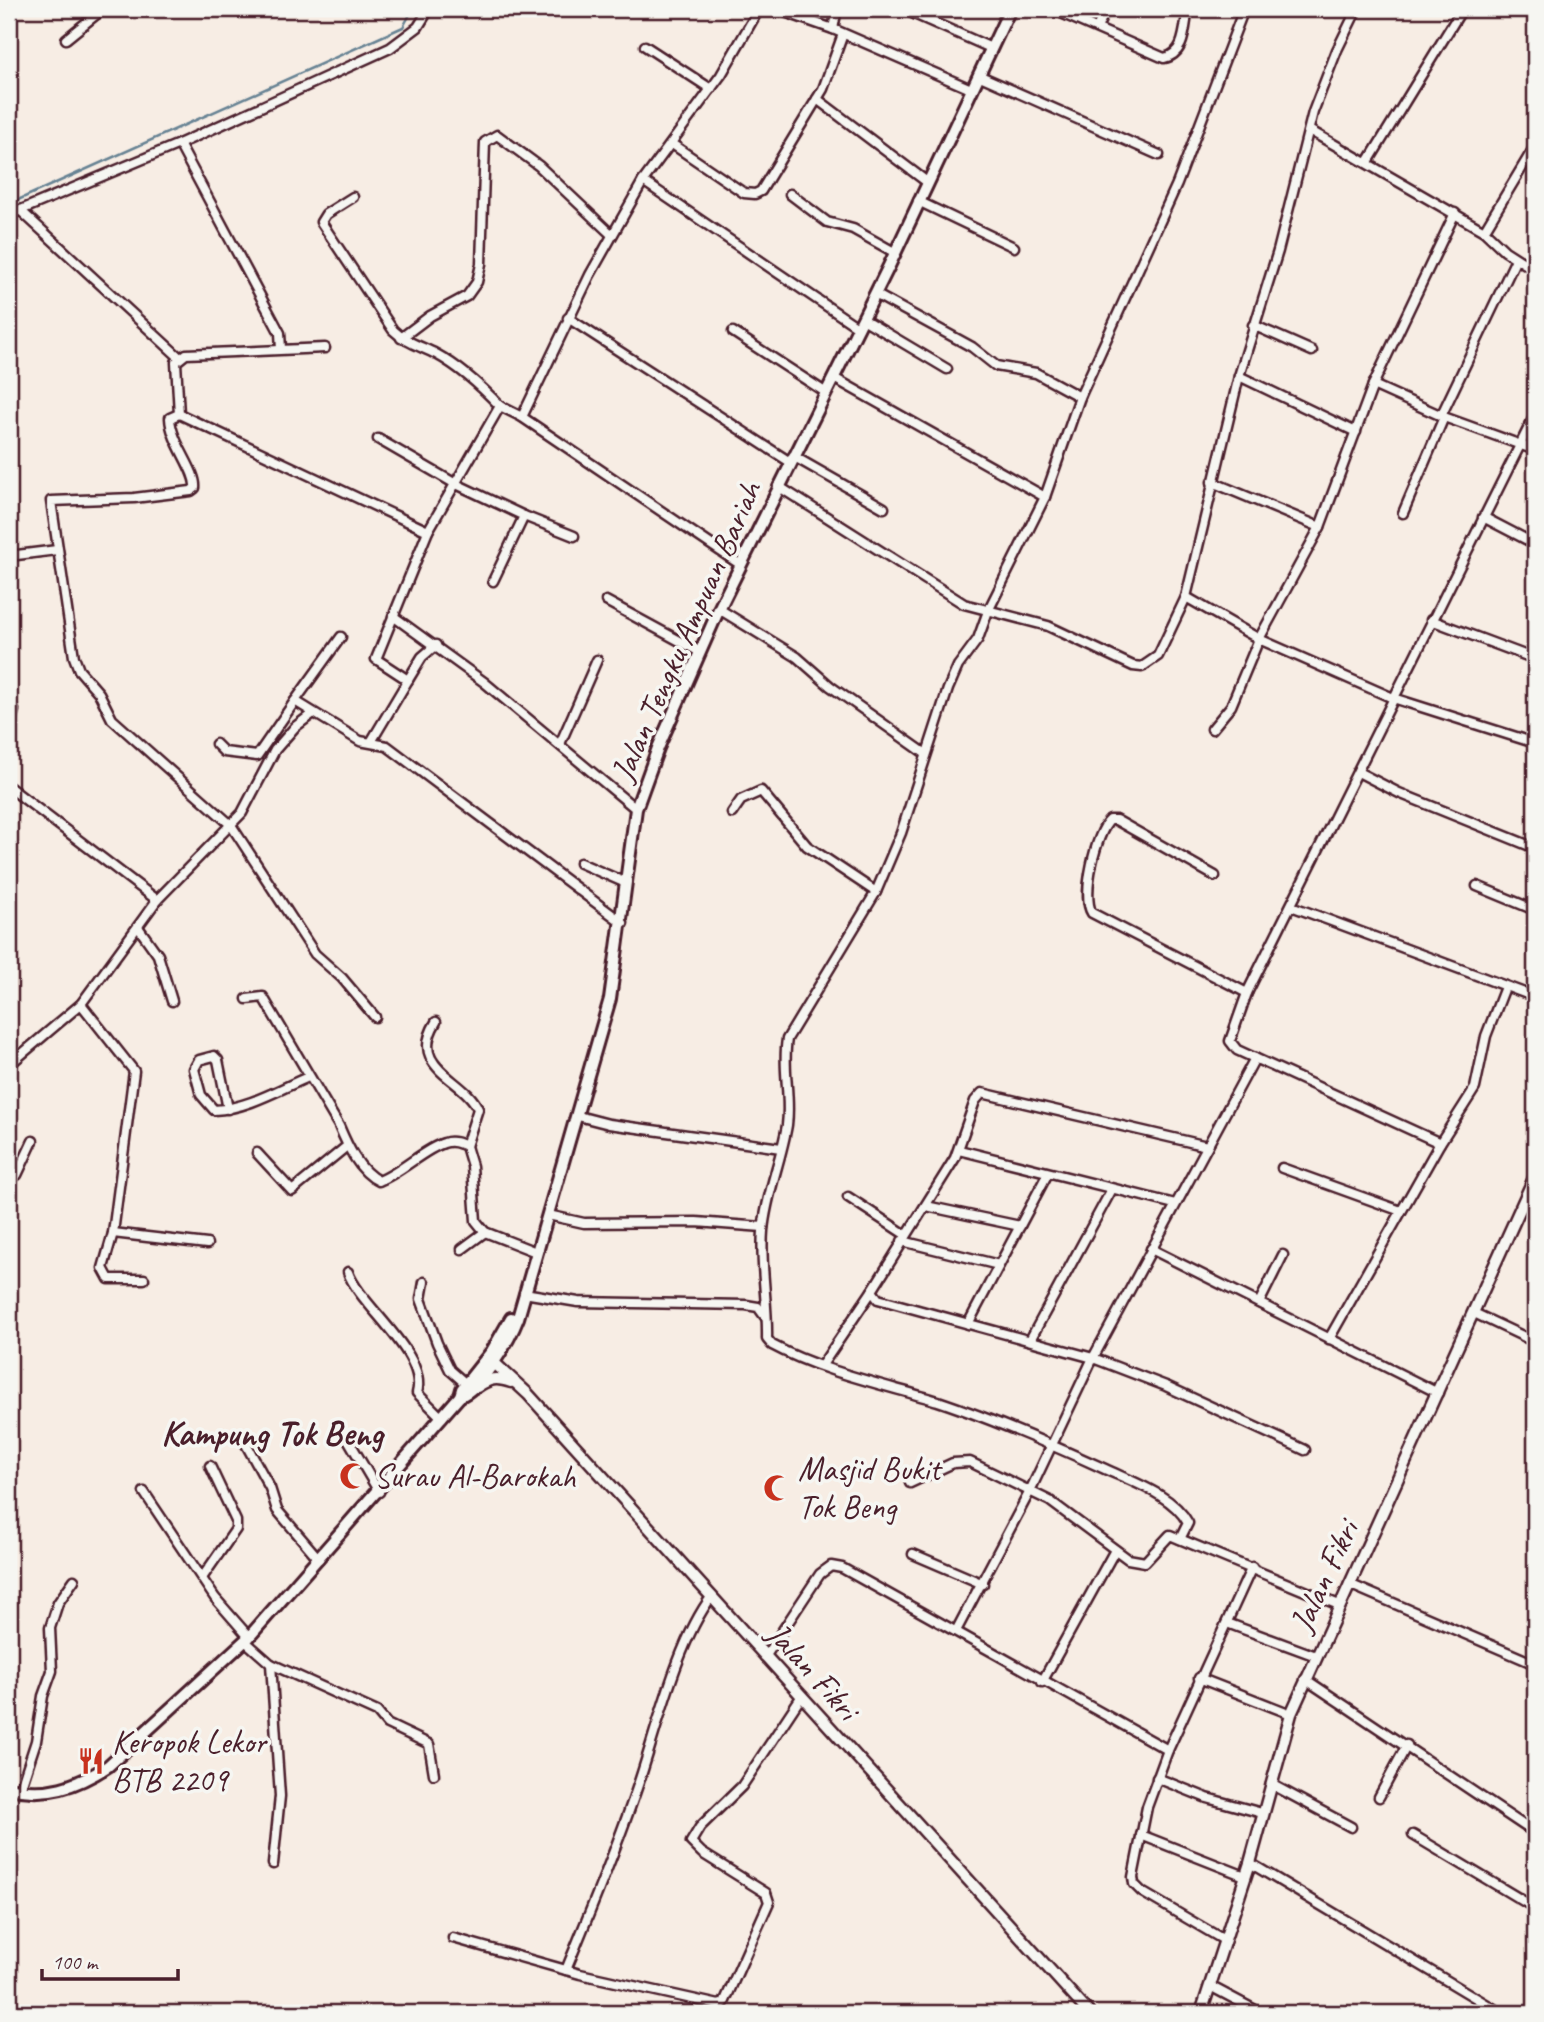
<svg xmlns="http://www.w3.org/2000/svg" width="1544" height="2022" viewBox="0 0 1544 2022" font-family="Caveat,sans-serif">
  <rect width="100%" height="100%" fill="#f7ede4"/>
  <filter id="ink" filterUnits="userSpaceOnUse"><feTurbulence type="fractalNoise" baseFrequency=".0143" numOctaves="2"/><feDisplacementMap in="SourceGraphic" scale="14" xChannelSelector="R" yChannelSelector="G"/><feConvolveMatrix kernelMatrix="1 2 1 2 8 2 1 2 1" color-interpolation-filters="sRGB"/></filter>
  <g filter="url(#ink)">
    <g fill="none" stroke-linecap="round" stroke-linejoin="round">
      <polyline stroke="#668293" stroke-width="2.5" points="9,204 403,27 413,9"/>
      <defs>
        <g id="minor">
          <polyline points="759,9 721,75 643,181 859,328"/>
          <polyline points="776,9 833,29 971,89"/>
          <polyline points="903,9 991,48"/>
          <path d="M1052 9 1164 58C1186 54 1184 27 1188 9"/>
          <polyline points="1097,28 1106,9"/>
          <polyline points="833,29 837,9"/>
          <polyline points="66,39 103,9"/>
          <polyline points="645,46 711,89"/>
          <polyline points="978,75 1159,155"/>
          <polyline points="817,99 927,182"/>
          <polyline points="1309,130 1484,231 1505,251 1535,270"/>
          <polyline points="179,144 280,333 281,349"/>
          <polyline points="672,144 744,193 755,194 761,191 823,89 843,34"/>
          <polyline points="1368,162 1462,9"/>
          <polyline points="790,194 827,222 853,229 894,252"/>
          <path d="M353 197 326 214 321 222 393 330C405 342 420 346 436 354 460 367 481 386 500 406"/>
          <polyline points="918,201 1014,247"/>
          <polyline points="20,210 179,357"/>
          <polyline points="9,215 179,144 390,48 418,27 429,9"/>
          <polyline points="1484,231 1535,146"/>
          <polyline points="875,294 972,347 996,366 1036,373 1080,397"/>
          <polyline points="568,318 790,462"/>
          <polyline points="863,319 947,369"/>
          <polyline points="1253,325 1312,351"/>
          <polyline points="733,332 825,392"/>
          <polyline points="401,338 430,316 467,296 477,282 481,264 485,142 497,135 539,166 612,235"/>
          <polyline points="325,348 186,354 176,362 179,414 428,531"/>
          <polyline points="1239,376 1356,432"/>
          <polyline points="834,378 1045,497"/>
          <polyline points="1373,385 1444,417 1535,450"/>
          <path d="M179 414 170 418C171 443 197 471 195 488L191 491 134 498 51 501 74 657 79 670 99 693 112 719 231 825 315 954 342 978 375 1017"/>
          <polyline points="1441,416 1516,259"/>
          <polyline points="522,417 590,275 643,181"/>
          <polyline points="378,439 454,483 524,516 493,581"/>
          <polyline points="793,456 884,508"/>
          <polyline points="1212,482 1320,527"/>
          <polyline points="778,486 964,604 1048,626 1133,666 1142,667 1158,656 1186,597 1239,376 1278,251 1313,112 1337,50 1357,9"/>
          <polyline points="1403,513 1444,417"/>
          <polyline points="524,516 574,536"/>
          <polyline points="1483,517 1535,544"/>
          <polyline points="9,556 57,550"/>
          <polyline points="1186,597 1259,639 1393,698 1535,743"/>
          <polyline points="606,601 700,652"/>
          <polyline points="719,609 797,657 830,686 926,754"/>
          <polyline points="393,616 484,682 636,809"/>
          <polyline points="1431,620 1535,659"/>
          <polyline points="341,637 295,701 360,741 387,746 623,923"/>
          <polyline points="408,680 422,657 436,645"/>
          <polyline points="9,729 14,710"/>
          <polyline points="1212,729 1231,706 1259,639 1320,527 1373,385 1455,213"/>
          <polyline points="371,742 408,680 376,659 428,531 500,406 522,417 741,565"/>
          <polyline points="216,744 224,752 257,756 295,701"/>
          <polyline points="560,744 597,660"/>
          <polyline points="1358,772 1399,793 1535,848"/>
          <polyline points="9,787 157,900"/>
          <polyline points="732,813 741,800 761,791 807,846 876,892"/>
          <polyline points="580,863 626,883"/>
          <path d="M1215 876 1116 820H1110C1096 832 1081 897 1092 913L1247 993"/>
          <polyline points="1477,886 1535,910"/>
          <polyline points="1291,906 1535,997"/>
          <polyline points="138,927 158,955 172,1001"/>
          <path d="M247 999 263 997 339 1126C347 1145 359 1172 379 1181 402 1172 424 1149 444 1143 452 1140 459 1143 466 1146"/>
          <polyline points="81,1004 134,1071 113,1233 103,1268 109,1279 144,1279"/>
          <path d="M436 1022C407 1069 465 1078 478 1109L466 1146 472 1166 476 1221 485 1232 536 1252"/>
          <polyline points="9,1065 81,1004 157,900 242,813 275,750 295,727 312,714"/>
          <path d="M228 1109 218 1060 214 1056 199 1060 194 1069 201 1095 214 1110C246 1109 278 1090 308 1077"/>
          <polyline points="578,1116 609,1124 781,1148"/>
          <polyline points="1440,1143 1237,1050 1230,1041 1247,993 1535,415"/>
          <polyline points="1207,1146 982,1093 975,1101 955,1158 872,1291 878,1299 1093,1358 1166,1386 1305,1450"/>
          <polyline points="959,1150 1175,1204"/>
          <polyline points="257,1153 292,1191 347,1146"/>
          <polyline points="1282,1168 1401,1211"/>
          <polyline points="9,1179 17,1175 33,1141"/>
          <polyline points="848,1197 906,1235"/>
          <polyline points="926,1206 1020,1226"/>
          <polyline points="548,1215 584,1223 696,1222 763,1227"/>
          <polyline points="113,1233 207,1244"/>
          <polyline points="902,1241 999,1265"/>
          <polyline points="462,1249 485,1232"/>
          <polyline points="1151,1249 1438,1393"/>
          <path d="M348 1272C359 1305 428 1354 417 1393L442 1418"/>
          <polyline points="424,1282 421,1299 437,1343 450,1370 466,1384"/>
          <polyline points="524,1293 578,1302 746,1305 758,1307 766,1318"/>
          <polyline points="1259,1303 1283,1255"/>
          <polyline points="1474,1313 1535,1342"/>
          <polyline points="968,1324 1048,1173"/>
          <polyline points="1329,1339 1440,1143 1475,1088 1486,1036 1505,987"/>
          <polyline points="1030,1340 1112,1189"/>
          <polyline points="822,1365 872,1291"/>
          <polyline points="242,1437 270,1488 277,1510 319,1559"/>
          <polyline points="349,1441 379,1492"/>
          <polyline points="910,1483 953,1463 970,1462 1050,1501 1128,1559 1145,1562 1170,1535 1339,1605"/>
          <polyline points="144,1492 215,1598 249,1637"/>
          <path d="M1180 1539 1188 1523C1173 1495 1133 1482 1105 1469 1050 1444 995 1420 938 1401 885 1385 820 1371 772 1345L767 1339C768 1302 760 1267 763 1231 766 1195 781 1161 787 1125 791 1096 782 1068 787 1039L876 892 901 833 948 689 958 666 978 639 988 611 1045 497 1080 397 1177 184 1244 9"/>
          <polyline points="913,1554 983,1584"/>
          <polyline points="202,1578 236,1529 236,1521 210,1466"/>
          <polyline points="1349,1584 1535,1664"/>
          <polyline points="1227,1623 1316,1656"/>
          <polyline points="956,1631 1030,1491 1093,1358 1255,1058"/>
          <polyline points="245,1641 271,1664 280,1796 273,1864"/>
          <polyline points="765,1657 820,1574 831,1566 842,1568 1168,1750"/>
          <polyline points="271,1664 377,1712 387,1724 429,1744 434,1774"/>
          <polyline points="1199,1678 1291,1714"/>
          <polyline points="1305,1679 1535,1833"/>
          <polyline points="1042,1682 1115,1550"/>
          <polyline points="1157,1778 1207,1798 1262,1813"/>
          <polyline points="1271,1784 1351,1827"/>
          <polyline points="20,1790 36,1741 43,1696 52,1671 50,1628 58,1603 74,1580"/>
          <polyline points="1379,1797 1407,1745"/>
          <polyline points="1141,1835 1245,1876"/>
          <polyline points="1413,1835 1535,1908"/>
          <polyline points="1250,1863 1501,2013"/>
          <polyline points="453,1938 580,1974 719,2005 724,2003 769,1902 766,1893 702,1853 691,1842 700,1827 742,1786 801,1697"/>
          <polyline points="1224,1940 1142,1892 1134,1884 1133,1877 1147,1807 1168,1750 1252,1567"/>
          <path d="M566 1970C591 1909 617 1848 638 1785 657 1729 677 1642 712 1596"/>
          <polyline points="1210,1986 1261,2013"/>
        </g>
        <g id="tertiary">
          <polyline points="489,1358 528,1394 1089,2013"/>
          <path d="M477 1387C489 1378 497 1377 511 1382"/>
          <polyline points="1201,2013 1250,1863 1291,1714 1535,1176"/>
        </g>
        <g id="secondary">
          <path d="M460 1396C481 1389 510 1339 518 1318L610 999 636 809 658 748 719 609 889 266 1010 9"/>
          <path d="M9 1788C46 1797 76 1787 108 1766L249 1637 460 1396 462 1389 492 1351 511 1318"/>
        </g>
      </defs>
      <use href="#minor" stroke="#4a1f2b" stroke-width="13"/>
      <use href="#tertiary" stroke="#4a1f2b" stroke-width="15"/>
      <use href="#secondary" stroke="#4a1f2b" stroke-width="16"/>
      <use href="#minor" stroke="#f6f6f2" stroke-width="8"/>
      <use href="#tertiary" stroke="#f6f6f2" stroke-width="10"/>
      <use href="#secondary" stroke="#f6f6f2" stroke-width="10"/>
    </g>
  </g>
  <defs>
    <symbol id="mosque-bare" viewBox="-9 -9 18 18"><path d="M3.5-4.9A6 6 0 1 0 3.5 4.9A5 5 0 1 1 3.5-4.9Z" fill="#c8321e" stroke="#f6f6f2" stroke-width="2.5" paint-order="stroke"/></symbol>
    <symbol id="restaurant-bare" viewBox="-9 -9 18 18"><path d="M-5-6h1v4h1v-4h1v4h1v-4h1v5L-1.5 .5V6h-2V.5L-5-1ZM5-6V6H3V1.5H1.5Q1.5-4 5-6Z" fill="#c8321e" stroke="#f6f6f2" stroke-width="2.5" paint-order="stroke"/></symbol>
  </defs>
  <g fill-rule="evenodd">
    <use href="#mosque-bare" x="334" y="1457" width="38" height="38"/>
    <use href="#mosque-bare" x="758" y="1469" width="38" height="38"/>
    <use href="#restaurant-bare" x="72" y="1742" width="38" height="38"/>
  </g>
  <g text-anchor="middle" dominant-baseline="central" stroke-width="7" stroke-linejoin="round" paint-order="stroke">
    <g font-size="33" fill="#4a1f2b" stroke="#f6f6f2">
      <text transform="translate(686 631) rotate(-66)">Jalan Tengku Ampuan Bariah</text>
      <text transform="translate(1324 1576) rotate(-65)">Jalan Fikri</text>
      <text transform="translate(813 1671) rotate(48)">Jalan Fikri</text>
    </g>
    <g font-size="33" fill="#4a1f2b" stroke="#f6f6f2" text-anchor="start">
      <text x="798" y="1469">Masjid Bukit<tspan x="798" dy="38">Tok Beng</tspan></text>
      <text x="374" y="1476">Surau Al-Barokah</text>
      <text x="112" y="1742">Keropok Lekor<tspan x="112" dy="38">BTB 2209</tspan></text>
    </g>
    <g font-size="35" font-weight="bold" fill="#4a1f2b" stroke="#f6f6f2">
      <text x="272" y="1433">Kampung Tok Beng</text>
    </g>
  </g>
  <rect width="1544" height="2022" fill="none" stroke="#f6f6f2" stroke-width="35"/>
  <rect x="18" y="18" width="1509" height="1987" fill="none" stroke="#4a1f2b" stroke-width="2.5" filter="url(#ink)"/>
  <path d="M42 1969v10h136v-10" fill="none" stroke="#4a1f2b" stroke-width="3.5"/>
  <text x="52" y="1969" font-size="21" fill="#4a1f2b" stroke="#f6f6f2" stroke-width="5" paint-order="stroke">100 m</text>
</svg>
